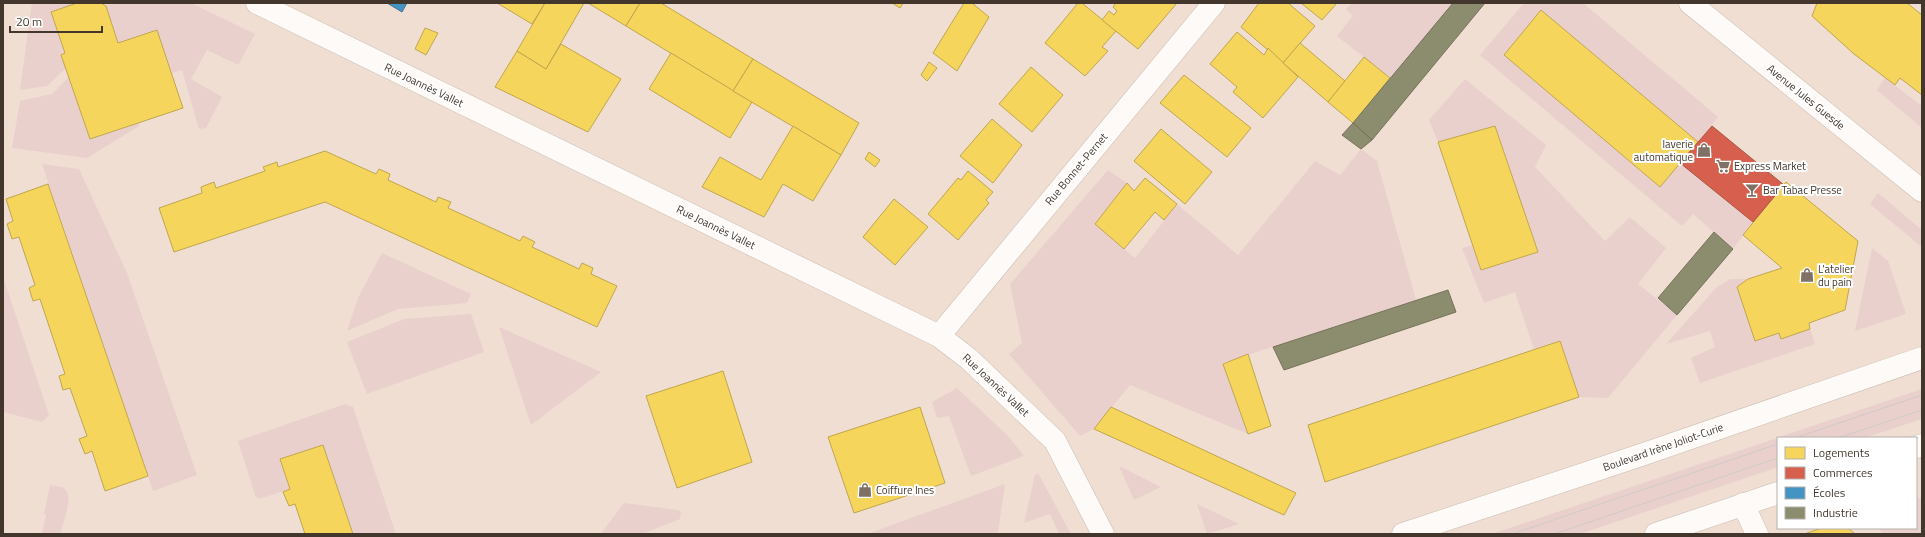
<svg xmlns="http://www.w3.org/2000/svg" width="1925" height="537" viewBox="0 0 1925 537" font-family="'Titillium Web',sans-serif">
  <rect width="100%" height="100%" fill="#efded1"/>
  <g fill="#ead0cd">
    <polygon points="32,3 69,3 71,5 51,12 65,53 61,55 66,68 47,86 20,90"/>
    <polygon points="107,3 191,3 255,34 238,65 207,50 191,79 222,97 206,128 199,129 182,70 172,73 157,30 118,43 106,6"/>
    <polygon points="1352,3 1453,3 1390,78 1337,36 1353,16 1346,9"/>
    <polygon points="1524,3 1583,3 1718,117 1698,142 1541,10 1505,55 1660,187 1680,163 1753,222 1733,249 1693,214 1682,226 1480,55"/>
    <polygon points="69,77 90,139 139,123 139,126 87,158 12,148 20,101 52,94"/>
    <polygon points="1885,78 1922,106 1922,128 1877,90"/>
    <polygon points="1465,79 1546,145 1535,167 1605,241 1630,217 1666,248 1638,284 1677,315 1608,398 1579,397 1560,341 1534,349 1515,292 1484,303 1462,248 1473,245 1481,270 1538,252 1495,126 1438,142 1429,120"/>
    <polygon points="1361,149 1377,161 1416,300 1223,363 1248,434 1130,385 1094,429 1080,436 1009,354 1022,343 1010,284 1108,170 1127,183 1095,224 1135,258 1177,204 1238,255 1315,161 1340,175"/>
    <polygon points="42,164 79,169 127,273 197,475 153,491"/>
    <polygon points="1878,193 1922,230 1922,247 1870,204"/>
    <polygon points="1872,248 1888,261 1906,314 1855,331"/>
    <polygon points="382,253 471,294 467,303 398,309 347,331 358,298"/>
    <polygon points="3,277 49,415 42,422 3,412"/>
    <polygon points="1730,279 1748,279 1737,287 1755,341 1779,333 1781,339 1810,329 1815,344 1700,383 1691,358 1715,347 1710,331 1666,344 1716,288"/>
    <polygon points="471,314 484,352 367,394 347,342 404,319"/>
    <polygon points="499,327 601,372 531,425"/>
    <polygon points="957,388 1009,437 1024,456 971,476 949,416 937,418 932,402"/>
    <polygon points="1922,389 1922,419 1864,438 1778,438 1778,467 1580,534 1492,534"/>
    <polygon points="345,404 353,407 396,534 353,534 323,445 280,459 290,489 259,499 255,495 238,441"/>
    <polygon points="1119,466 1161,487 1134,500"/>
    <polygon points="1038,473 1071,534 1059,534 1050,514 1024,523 1035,475"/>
    <polygon points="1005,484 998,532 992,534 867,534"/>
    <path d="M50 485C53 486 59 486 62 487 76 494 63 522 60 534H42L46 515 44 514Z"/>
    <polygon points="1922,497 1922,534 1882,534 1879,528 1916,528 1916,499"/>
    <polygon points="624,503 678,510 681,512 680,519 642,534 601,534"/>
    <polygon points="1197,504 1239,524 1207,534"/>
  </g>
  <g fill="#f6d55c" stroke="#c0a64e">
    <polygon points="77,3 101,3 106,6 118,43 157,30 183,108 90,139 61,55 65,53 51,12"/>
    <polygon points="497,3 545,3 532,24"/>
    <polygon points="545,3 584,3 546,69 517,51"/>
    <polygon points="588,3 640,3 626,26"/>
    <polygon points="640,3 661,3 753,59 733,91 626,26"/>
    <polygon points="892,3 903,3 900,8"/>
    <polygon points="964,3 972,3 989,17 957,71 933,53"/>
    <polygon points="1078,3 1082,3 1116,31 1102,47 1108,51 1085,76 1045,43"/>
    <polygon points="1116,3 1177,3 1138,49 1102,20 1109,11 1114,15 1117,11 1113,7"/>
    <polygon points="1259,3 1288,3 1315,26 1283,63 1241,27"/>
    <polygon points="1301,3 1337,3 1322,20"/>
    <polygon points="1817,3 1907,3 1922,15 1922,95 1900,78 1895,85 1854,54 1812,16"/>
    <polygon points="1541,10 1698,142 1660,187 1504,55"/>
    <polygon points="425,28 438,33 426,55 415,49"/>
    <polygon points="1237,32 1264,55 1268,48 1298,77 1263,118 1233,92 1237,87 1210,64"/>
    <polygon points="1300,43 1345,81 1328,102 1283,63"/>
    <polygon points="561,44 621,79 588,132 495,87 517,51 546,69"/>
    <polygon points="671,53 752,102 730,138 649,89"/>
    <polygon points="1364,57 1390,78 1353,123 1328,102"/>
    <polygon points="753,59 859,123 841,155 733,91"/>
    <polygon points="929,62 937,68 927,81 921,75"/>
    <polygon points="1031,67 1063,95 1032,132 999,104"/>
    <polygon points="1184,75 1251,128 1227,157 1160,103"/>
    <polygon points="992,119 1022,145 993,183 960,156"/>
    <polygon points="793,126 841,155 813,201 783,184 764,217 702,187 720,157 761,180"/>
    <polygon points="1495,126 1538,252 1481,270 1438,142"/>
    <polygon points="1161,129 1212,172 1185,204 1134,161"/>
    <polygon points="325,151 376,174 379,169 390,174 388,180 436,202 438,197 451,202 448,208 520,241 523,236 535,242 532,247 579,269 582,263 593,268 591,274 617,286 597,327 325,202 174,252 159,208 202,193 201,187 214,182 216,188 265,171 263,167 277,162 278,167"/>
    <polygon points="869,152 880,160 875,167 865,159"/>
    <polygon points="968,171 993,192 986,200 989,203 958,240 928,214 958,178 961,180"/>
    <polygon points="1145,178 1177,204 1164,220 1155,212 1124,249 1095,224 1127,183 1134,191"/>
    <polygon points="1786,182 1858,241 1845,310 1809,323 1810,329 1781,339 1779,333 1755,341 1737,287 1748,279 1782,268 1743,235"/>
    <polygon points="48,184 148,476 105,491 92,451 85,454 79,439 87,436 70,388 63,390 59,376 65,374 40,299 33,301 29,288 35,285 19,237 12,239 7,224 13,221 6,199"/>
    <polygon points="894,199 928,227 895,265 863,237"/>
    <polygon points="1560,341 1579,397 1325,482 1308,425"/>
    <polygon points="1248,354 1271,426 1248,434 1223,364"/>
    <polygon points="723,371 752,462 677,488 646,396"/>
    <polygon points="920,407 945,483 854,513 828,437"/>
    <polygon points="1111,407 1296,493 1284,515 1094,429"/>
    <polygon points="323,445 353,534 305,534 295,504 289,506 283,492 290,489 280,459"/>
    <polygon points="1822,528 1848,528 1855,534 1804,534"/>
  </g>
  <polygon fill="#d6604d" stroke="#aa5443" points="1712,126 1784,185 1753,222 1680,163"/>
  <polygon fill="#4393c3" stroke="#437796" points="387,3 407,3 402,12"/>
  <g fill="#8c8c6e" stroke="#76725a">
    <polygon points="1453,3 1485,3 1372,140 1353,123"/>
    <polygon points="1353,123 1372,140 1361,149 1342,135"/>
    <polygon points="1714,232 1733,249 1677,315 1658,298"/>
    <polygon points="1448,290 1456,312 1284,370 1273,347"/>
  </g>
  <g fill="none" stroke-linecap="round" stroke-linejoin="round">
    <defs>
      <g id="street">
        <polyline points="257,3 939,336 969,359 1055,441 1103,534"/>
        <polyline points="939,336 1214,3"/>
        <polyline points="1743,504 1757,534"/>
      </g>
      <polyline id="secondary" points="1690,3 1922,191"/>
      <g id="primary">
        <polyline points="1916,447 1922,445"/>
        <polyline points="1403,534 1641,455 1922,358"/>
        <polyline points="1656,534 1778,493"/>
      </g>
    </defs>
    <use href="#street" stroke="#cabcb2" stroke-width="23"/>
    <use href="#secondary" stroke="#cabcb2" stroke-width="23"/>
    <use href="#primary" stroke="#cabcb2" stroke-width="23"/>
    <use href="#street" stroke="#fdfaf8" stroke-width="22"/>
    <use href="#secondary" stroke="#fdfaf8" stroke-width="22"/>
    <use href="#primary" stroke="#fdfaf8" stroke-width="22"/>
    <g stroke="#cfcac7" stroke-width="1">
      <polyline points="1795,438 1922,395"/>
      <polyline points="1838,438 1922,410"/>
      <polyline points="1512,534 1778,444"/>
      <polyline points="1554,534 1778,458"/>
    </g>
  </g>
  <defs>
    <symbol id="shop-bare" viewBox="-9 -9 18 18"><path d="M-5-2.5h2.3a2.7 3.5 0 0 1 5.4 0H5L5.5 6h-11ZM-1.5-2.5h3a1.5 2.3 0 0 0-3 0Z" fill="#7f7166" stroke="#fff" stroke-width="2.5" paint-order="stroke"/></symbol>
    <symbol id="supermarket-bare" viewBox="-9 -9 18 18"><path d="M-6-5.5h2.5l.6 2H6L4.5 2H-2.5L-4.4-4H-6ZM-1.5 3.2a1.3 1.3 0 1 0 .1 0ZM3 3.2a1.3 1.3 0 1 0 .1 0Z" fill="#7f7166" stroke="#fff" stroke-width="2.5" paint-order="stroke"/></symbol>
    <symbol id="bar-bare" viewBox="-9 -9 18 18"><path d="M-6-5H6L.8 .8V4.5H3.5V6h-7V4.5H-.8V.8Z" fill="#7f7166" stroke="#fff" stroke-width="2.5" paint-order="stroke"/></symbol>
  </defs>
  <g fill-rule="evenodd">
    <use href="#shop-bare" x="1694" y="140" width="20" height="20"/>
    <use href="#supermarket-bare" x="1713" y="156" width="20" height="20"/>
    <use href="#bar-bare" x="1742" y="180" width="20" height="20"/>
    <use href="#shop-bare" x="1797" y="265" width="20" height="20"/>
    <use href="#shop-bare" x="855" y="480" width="20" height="20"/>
  </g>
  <g text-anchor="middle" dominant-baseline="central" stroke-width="4" stroke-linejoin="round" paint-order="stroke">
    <g font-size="11" fill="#43372d" stroke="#fff">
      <text transform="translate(424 85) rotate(26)">Rue Joannès Vallet</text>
      <text transform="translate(1806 97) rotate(39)">Avenue Jules Guesde</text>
      <text transform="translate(1076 169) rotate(-50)">Rue Bonnet-Pernet</text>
      <text transform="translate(716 227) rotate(26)">Rue Joannès Vallet</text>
      <text transform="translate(996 385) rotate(43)">Rue Joannès Vallet</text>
      <text transform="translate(1663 447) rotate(-19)">Boulevard Irène Joliot-Curie</text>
    </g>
    <g font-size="11" fill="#43372d" stroke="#fff" text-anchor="start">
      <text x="1693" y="144" text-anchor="end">laverie<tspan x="1693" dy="13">automatique</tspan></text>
      <text x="1734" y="166">Express Market</text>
      <text x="1763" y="190">Bar Tabac Presse</text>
      <text x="1818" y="269">L'atelier<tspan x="1818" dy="13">du pain</tspan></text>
      <text x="876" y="490">Coiffure Ines</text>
    </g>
  </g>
  <rect width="1925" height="537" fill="none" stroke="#43372d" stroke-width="8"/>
  <rect x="1777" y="437" width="140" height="92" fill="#ffffff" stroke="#b4afab"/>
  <rect x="1785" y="447" width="20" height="12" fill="#f6d55c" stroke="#b4afab"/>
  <text x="1813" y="457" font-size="12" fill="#43372d">Logements</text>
  <rect x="1785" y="467" width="20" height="12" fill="#d6604d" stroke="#b4afab"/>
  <text x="1813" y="477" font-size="12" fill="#43372d">Commerces</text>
  <rect x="1785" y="487" width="20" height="12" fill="#4393c3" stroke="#b4afab"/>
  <text x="1813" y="497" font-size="12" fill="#43372d">Écoles</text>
  <rect x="1785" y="507" width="20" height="12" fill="#8c8c6e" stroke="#b4afab"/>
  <text x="1813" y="517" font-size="12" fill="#43372d">Industrie</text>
  <path d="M10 26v6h92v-6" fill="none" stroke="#43372d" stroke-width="2"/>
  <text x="16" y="26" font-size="12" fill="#43372d" stroke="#ffffff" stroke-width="3" paint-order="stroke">20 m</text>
</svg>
